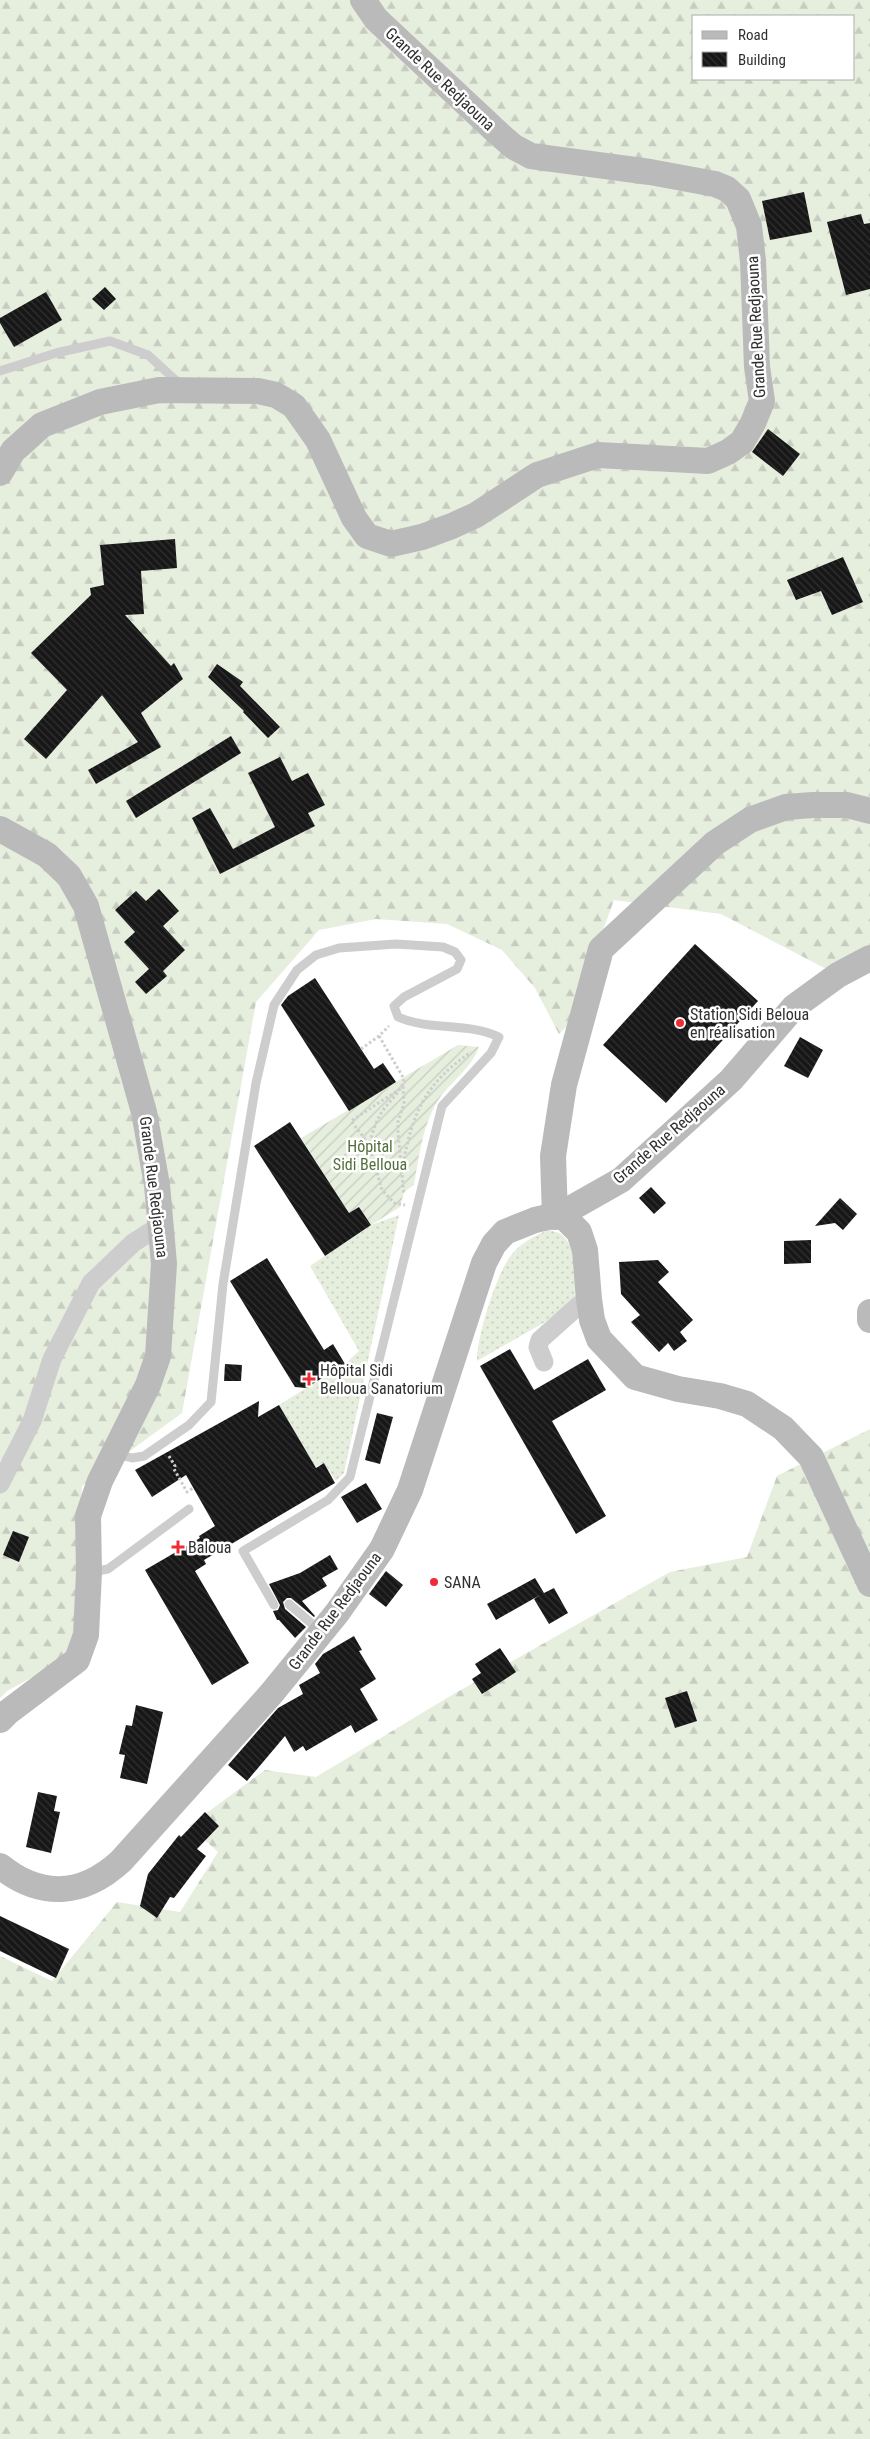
<svg xmlns="http://www.w3.org/2000/svg" width="870" height="2439" viewBox="0 0 870 2439" font-family="'Roboto Condensed',sans-serif">
  <defs>
    <pattern id="grass-dots" width="8" height="8" patternUnits="userSpaceOnUse" patternTransform="scale(1.25)"><rect width="8" height="8" fill="#e6eede"/><path d="M2 2h.1M6 6h.1" fill="none" stroke="#c6ccbf" stroke-width="1.8" stroke-linecap="round"/></pattern>
    <pattern id="forest-firs" width="22" height="20" patternUnits="userSpaceOnUse" patternTransform="scale(1.25)"><rect width="22" height="20" fill="#e6eede"/><path d="M5 1l3.5 6h-7zM16 11l3.5 6h-7z" fill="#c6ccbf"/></pattern>
    <pattern id="garden-furrows" width="10" height="10" patternUnits="userSpaceOnUse" patternTransform="scale(1.25)"><rect width="10" height="10" fill="#e6eede"/><path d="M-1 1l2-2M0 10L10 0M9 11l2-2" fill="none" stroke="#c6ccbf"/></pattern>
    <pattern id="building-back-hatch" width="6" height="6" patternUnits="userSpaceOnUse" patternTransform="scale(1.25)"><rect width="6" height="6" fill="#171717"/><path d="M-1 5l2 2M0 0l6 6M5-1l2 2" fill="none" stroke="#303030"/></pattern>
  </defs>
  <rect width="100%" height="100%" fill="#fff"/>
  <g fill="url(#grass-dots)">
    <polygon points="399,1215 344,1473 336,1481 324,1463 315,1467 279,1405 345,1364 359,1351 310,1266 371,1225"/>
    <path d="M549 1230C552 1231 558 1232 561 1234 576 1245 579 1280 581 1298L545 1322 477 1361C477 1336 495 1279 509 1258 518 1245 534 1235 549 1230Z"/>
  </g>
  <g fill="url(#forest-firs)" fill-rule="evenodd">
    <path d="M0 0H870V958L838 975 721 914 614 900 569 1024 559 1034 535 988 502 950 447 924 376 919 319 930 256 1002 182 1413 82 1486 73 1655 7 1691 0 1698ZM694 16H854V79H694Z"/>
    <polygon points="870,1429 870,2439 0,2439 0,1956 52,1981 117,1902 180,1912 218,1852 189,1826 265,1770 316,1777 452,1695 670,1572 747,1557 777,1476"/>
  </g>
  <path fill="url(#garden-furrows)" d="M458 1045 479 1047C472 1067 454 1079 441 1096 423 1121 419 1156 414 1185L404 1192 400 1207 371 1225 359 1207 349 1213 301 1138Z"/>
  <g fill="url(#building-back-hatch)">
    <polygon points="804,192 812,232 770,240 762,201"/>
    <polygon points="861,214 864,224 870,223 870,289 846,295 827,222"/>
    <polygon points="105,287 116,299 104,310 92,299"/>
    <polygon points="46,292 62,320 14,347 0,323 0,318"/>
    <polygon points="768,429 800,454 783,476 752,452"/>
    <polygon points="175,539 177,568 141,571 144,614 125,615 171,666 174,663 183,679 141,713 161,747 96,784 88,770 138,742 102,695 46,759 24,739 67,690 31,653 91,595 90,588 104,585 100,545"/>
    <polygon points="843,557 863,602 832,615 821,591 796,600 787,580"/>
    <polygon points="217,664 243,682 240,686 280,727 268,738 243,712 244,711 208,677"/>
    <polygon points="231,736 241,753 136,818 126,801"/>
    <polygon points="280,757 292,781 308,773 325,805 308,813 315,826 220,874 192,818 210,808 233,849 275,827 248,773"/>
    <polygon points="159,889 179,911 163,926 185,950 163,971 167,976 146,994 135,982 149,969 124,942 135,932 115,910 136,891 146,901"/>
    <polygon points="695,944 758,1001 666,1103 603,1045"/>
    <polygon points="315,978 374,1069 383,1063 396,1082 349,1111 281,1005 288,996"/>
    <polygon points="800,1037 823,1050 808,1078 784,1066"/>
    <polygon points="290,1122 349,1213 359,1207 371,1225 325,1256 254,1146"/>
    <polygon points="651,1187 666,1203 654,1214 639,1198"/>
    <polygon points="840,1198 857,1214 843,1230 835,1223 815,1226"/>
    <polygon points="811,1240 811,1263 784,1264 784,1241"/>
    <polygon points="267,1258 324,1350 333,1344 345,1364 306,1388 295,1387 230,1281"/>
    <polygon points="658,1260 669,1272 658,1282 693,1320 680,1332 687,1341 674,1351 668,1343 659,1352 631,1322 640,1315 621,1294 619,1262"/>
    <polygon points="510,1349 534,1390 588,1359 606,1390 552,1421 606,1516 576,1534 480,1366"/>
    <polygon points="225,1364 242,1365 241,1381 224,1381"/>
    <polygon points="259,1401 258,1417 279,1405 316,1468 324,1463 335,1483 204,1560 206,1564 195,1571 249,1663 212,1685 145,1570 200,1538 199,1536 215,1526 186,1475 152,1497 135,1470"/>
    <polygon points="377,1413 393,1417 380,1464 365,1460"/>
    <polygon points="366,1483 382,1509 357,1523 341,1497"/>
    <polygon points="13,1531 29,1537 19,1562 3,1555"/>
    <polygon points="330,1555 338,1569 322,1578 327,1586 302,1601 315,1616 314,1617 291,1598 287,1598 283,1602 285,1609 306,1627 295,1638 279,1620 277,1620 273,1611 278,1610 280,1605 269,1584 300,1573"/>
    <polygon points="386,1571 403,1585 386,1607 369,1594"/>
    <polygon points="535,1578 544,1593 554,1588 568,1613 549,1624 534,1599 540,1595 496,1620 487,1604"/>
    <polygon points="354,1636 362,1650 359,1651 376,1679 360,1689 378,1720 355,1733 351,1725 306,1751 303,1746 294,1752 285,1736 247,1781 228,1765 278,1708 303,1694 299,1685 320,1673 315,1664 323,1654"/>
    <polygon points="500,1648 516,1672 482,1694 472,1679 481,1673 475,1664"/>
    <polygon points="687,1691 697,1721 675,1728 665,1698"/>
    <polygon points="136,1705 163,1712 147,1784 120,1778 125,1755 119,1754 126,1725 132,1726"/>
    <polygon points="38,1792 57,1796 54,1811 60,1812 51,1853 26,1847"/>
    <polygon points="205,1812 219,1826 197,1849 206,1856 174,1898 170,1897 157,1918 140,1906 148,1874 179,1835 181,1837"/>
    <polygon points="0,1916 69,1949 56,1978 0,1951"/>
  </g>
  <g fill="none" stroke-linecap="round" stroke-linejoin="round">
    <g stroke="#cdcdcd" stroke-width="3" stroke-dasharray="2.5 2.5" stroke-linecap="butt">
      <path d="M379 1036 404 1079C402 1092 387 1102 380 1115 375 1124 372 1135 369 1144L351 1121 403 1087 404 1103 398 1122V1133L404 1195"/>
      <polyline points="361,1049 379,1036 389,1026"/>
      <polyline points="369,1144 382,1190 394,1203 405,1205"/>
      <path d="M403 1164C413 1112 425 1084 471 1052"/>
      <polyline points="169,1456 175,1466 174,1469 187,1492 193,1488"/>
    </g>
    <g stroke="#cdcdcd" stroke-width="9">
      <polyline points="0,371 56,353 110,341 148,355 181,385"/>
      <path d="M116 1454 132 1458 144 1456 189 1425 211 1402 223 1284 256 1083 274 1005 297 970 316 955 339 948 396 944 443 947 455 952 461 960 457 969 404 997 394 1006 398 1017C430 1031 467 1022 499 1037L491 1053 442 1106 350 1477 328 1500 243 1551 274 1605"/>
      <polyline points="92,1572 108,1569 189,1509"/>
      <polyline points="289,1604 319,1630"/>
    </g>
    <g stroke="#cdcdcd" stroke-width="19">
      <polyline points="544,1362 538,1347 540,1340 578,1306 589,1299"/>
      <polyline points="0,1484 32,1421 52,1359 91,1283 133,1243 161,1225"/>
    </g>
    <g stroke="#bababa" stroke-width="26">
      <polyline points="0,473 13,451 42,425 100,402 159,390 258,391 276,395 294,406 318,440 354,518 367,536 391,544 422,537 452,526 476,515 537,475 598,455 708,461 728,452 742,442 753,423 762,401 757,367 753,261 749,226 738,199 727,189 715,184 650,172 531,156 514,147 500,135 376,19 363,0"/>
      <polyline points="0,829 47,855 69,876 86,906 144,1112 157,1185 164,1264 158,1356 148,1385 100,1481 88,1516 89,1572 86,1635 77,1660 8,1712 0,1720"/>
      <polyline points="561,1214 579,1232 585,1250 589,1299 592,1320 599,1339 635,1377 678,1389 720,1396 747,1404 783,1428 811,1457 870,1584"/>
      <polyline points="555,1217 553,1156 564,1085 601,949 715,843 750,820 786,807 813,805 847,805 870,811"/>
      <polyline points="870,1312 870,1320"/>
      <path d="M0 1866C41 1899 83 1896 121 1861L271 1694 337 1613 382 1549 410 1490 484 1263 494 1244 505 1232 535 1220 561 1214 621 1180 731 1080 794 1007 838 975 870 958"/>
    </g>
  </g>
  <g fill="#ee2c36" stroke="#fff" stroke-width="2">
    <circle cx="680" cy="1023" r="5"/>
    <path d="M306.5 1371.5h5v5h5v5h-5v5h-5v-5h-5v-5h5z"/>
    <path d="M175.5 1539.5h5v5h5v5h-5v5h-5v-5h-5v-5h5z"/>
    <circle cx="434" cy="1582" r="5"/>
  </g>
  <g text-anchor="middle" dominant-baseline="central" stroke-width="5" stroke-linejoin="round" paint-order="stroke">
    <g font-size="16" fill="#303030" stroke="#fff">
      <text transform="translate(440 79) rotate(43)">Grande Rue Redjaouna</text>
      <text transform="translate(756 327) rotate(-93)">Grande Rue Redjaouna</text>
      <text transform="translate(669 1134) rotate(-41)">Grande Rue Redjaouna</text>
      <text transform="translate(154 1187) rotate(83)">Grande Rue Redjaouna</text>
      <text transform="translate(335 1611) rotate(-53)">Grande Rue Redjaouna</text>
    </g>
    <g font-size="16" fill="#303030" stroke="#fff" text-anchor="start">
      <text x="690" y="1014">Station Sidi Beloua<tspan x="690" dy="18">en réalisation</tspan></text>
      <text x="320" y="1370">Hôpital Sidi<tspan x="320" dy="18">Belloua Sanatorium</tspan></text>
      <text x="188" y="1547">Baloua</text>
      <text x="444" y="1582">SANA</text>
    </g>
    <g font-size="16" fill="#526f3b" stroke="#fff">
      <text x="370" y="1146">Hôpital<tspan x="370" dy="18">Sidi Belloua</tspan></text>
    </g>
  </g>
  <rect x="692" y="15" width="162" height="65" fill="#ffffff" stroke="#acacac"/>
  <rect x="702" y="31" width="25" height="8" fill="#bababa" stroke="#acacac"/>
  <text x="738" y="40" font-size="15" fill="#303030">Road</text>
  <rect x="702" y="52" width="25" height="15" fill="url(#building-back-hatch)" stroke="#acacac"/>
  <text x="738" y="65" font-size="15" fill="#303030">Building</text>
</svg>
